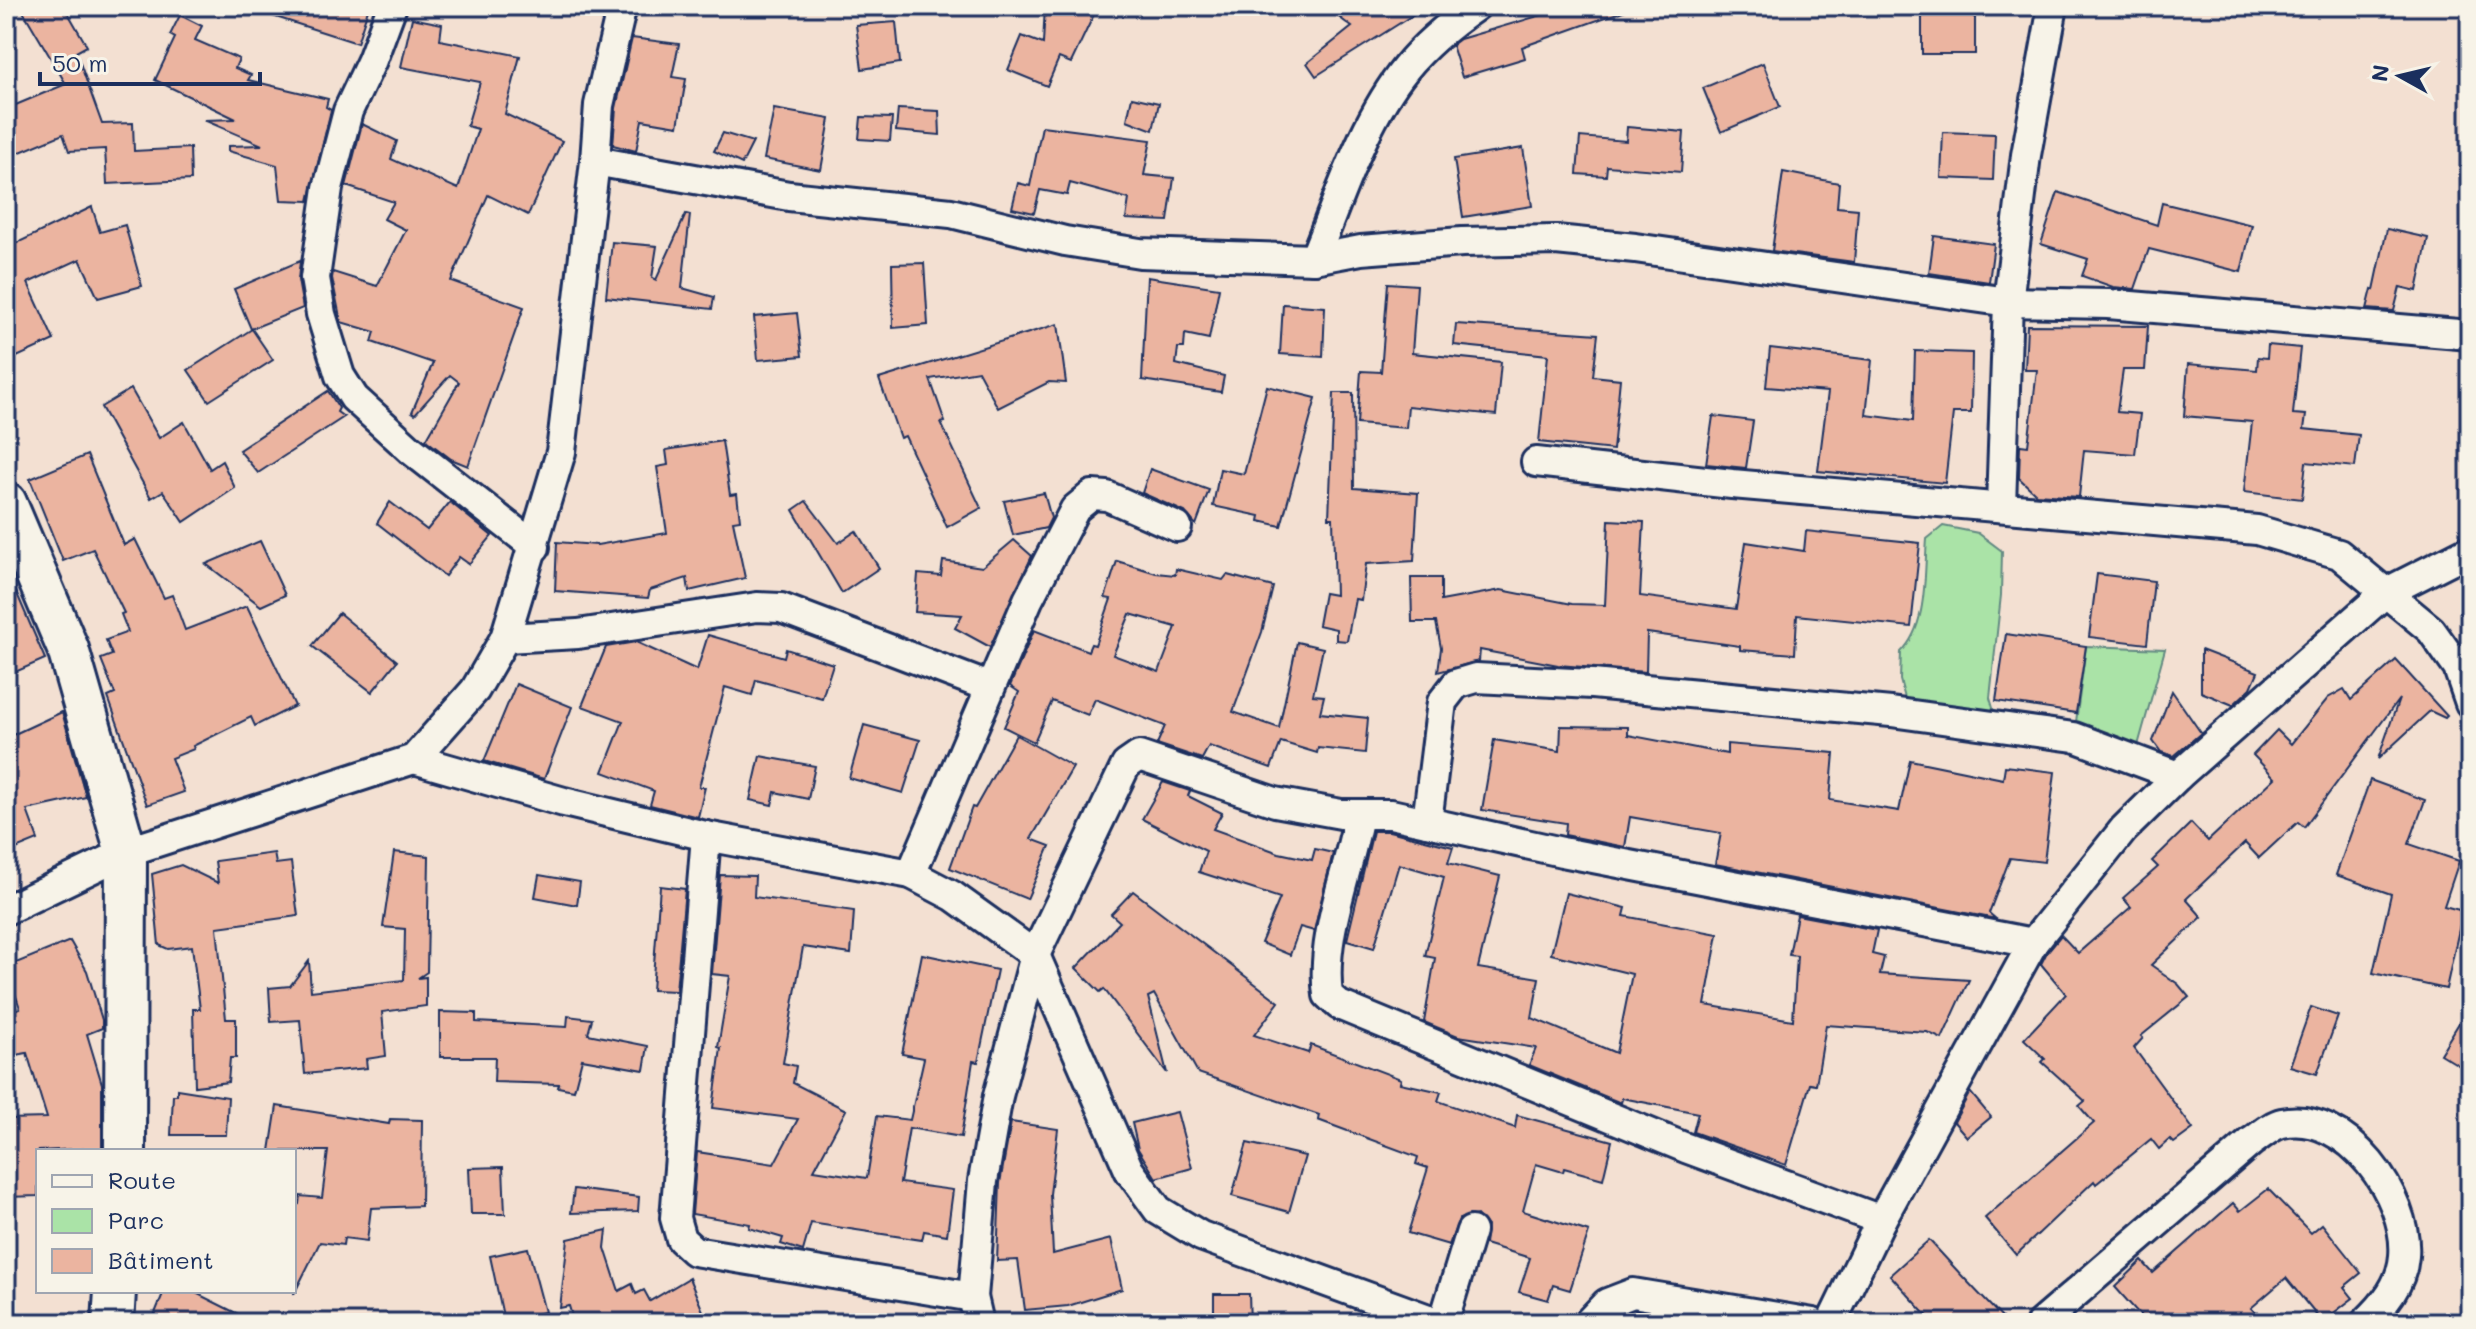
<svg xmlns="http://www.w3.org/2000/svg" width="2476" height="1329" viewBox="0 0 2476 1329" font-family="Mali,sans-serif">
  <rect width="100%" height="100%" fill="#f3e0d2"/>
  <filter id="ink" filterUnits="userSpaceOnUse"><feTurbulence type="fractalNoise" baseFrequency=".0125" numOctaves="2"/><feDisplacementMap in="SourceGraphic" scale="16" xChannelSelector="R" yChannelSelector="G"/><feConvolveMatrix kernelMatrix="1 2 1 2 8 2 1 2 1" color-interpolation-filters="sRGB"/></filter>
  <g filter="url(#ink)">
    <g fill="#aae3a7" stroke="#628982" stroke-width="2">
      <path d="M1943 526 1978 533 2002 551 2001 595 1990 698 1993 708 1976 735 1914 731 1900 680 1901 652C1928 625 1924 575 1927 539Z"/>
      <polygon points="2086,646 2165,649 2134,760 2074,737"/>
    </g>
    <g fill="#ebb4a0" stroke="#1b2f5e" stroke-width="2" fill-rule="evenodd">
      <polygon points="20,6 64,6 87,46 76,52 102,124 133,123 134,151 190,148 191,180 107,184 105,149 69,151 63,134 6,158 6,109 66,84"/>
      <polygon points="258,6 369,6 357,43 257,11"/>
      <polygon points="1045,6 1098,6 1071,63 1059,58 1047,86 1008,70 1022,36 1043,44"/>
      <polygon points="1324,6 1427,6 1316,76 1307,63 1352,27"/>
      <polygon points="1542,6 1628,6 1629,9 1522,47 1525,58 1462,77 1452,45 1460,39 1545,14"/>
      <polygon points="1975,13 1975,54 1922,54 1922,14"/>
      <polygon points="180,15 202,26 195,40 239,59 235,68 251,75 248,80 328,99 326,107 331,110 309,201 281,200 277,165 228,151 228,146 262,145 204,120 236,119 155,80 175,38 170,35"/>
      <polygon points="412,18 442,24 440,40 520,56 505,114 562,141 528,215 488,195 451,281 524,307 468,466 451,459 426,440 459,382 450,375 415,414 412,412 433,363 372,342 375,332 341,322 332,278 333,272 377,286 406,230 384,219 394,202 346,186 362,124 397,141 391,159 458,189 478,129 467,126 480,82 401,67"/>
      <polygon points="896,22 900,63 862,69 856,25"/>
      <polygon points="632,38 679,44 672,77 686,79 678,126 642,120 636,151 613,145 616,108"/>
      <polygon points="1763,63 1780,107 1721,132 1703,88"/>
      <polygon points="1132,97 1159,103 1153,130 1127,120"/>
      <polygon points="774,109 830,119 821,170 764,159"/>
      <polygon points="898,109 939,111 940,135 896,131"/>
      <polygon points="861,117 892,118 890,141 859,139"/>
      <polygon points="1042,126 1151,140 1144,175 1174,178 1168,221 1126,219 1129,199 1070,183 1067,195 1040,190 1034,213 1012,208 1018,183 1030,186"/>
      <polygon points="1627,127 1684,132 1681,172 1607,166 1606,176 1577,174 1580,137 1626,141"/>
      <polygon points="1943,132 1995,134 1993,180 1941,178"/>
      <polygon points="723,133 753,142 742,164 714,151"/>
      <polygon points="1523,148 1532,206 1463,217 1454,159"/>
      <polygon points="1783,172 1839,183 1837,207 1858,209 1854,262 1772,251"/>
      <polygon points="2058,192 2157,225 2162,203 2252,225 2241,272 2149,249 2135,289 2113,287 2082,276 2088,259 2041,244"/>
      <polygon points="92,207 100,232 125,225 142,286 98,298 80,259 28,283 54,340 6,362 6,236 11,246"/>
      <polygon points="686,214 690,215 682,288 714,297 712,309 606,297 612,242 657,246 652,278 656,280"/>
      <polygon points="2387,229 2428,238 2417,291 2400,287 2394,311 2367,309 2372,289 2374,290"/>
      <polygon points="1934,236 1994,244 1989,282 1929,273"/>
      <polygon points="300,261 298,280 303,308 251,329 234,289"/>
      <polygon points="924,263 928,325 893,328 892,264"/>
      <polygon points="1147,277 1219,288 1209,339 1185,334 1184,348 1178,348 1176,364 1224,376 1221,392 1142,380"/>
      <polygon points="1388,283 1417,285 1412,353 1501,362 1496,415 1408,406 1406,428 1357,424 1361,371 1381,372"/>
      <polygon points="1283,304 1325,307 1323,357 1280,354"/>
      <polygon points="797,313 802,356 758,360 754,317"/>
      <polygon points="1058,324 1066,383 1049,382 998,408 978,371 930,379 945,422 941,423 981,508 947,527 905,436 900,438 879,379"/>
      <polygon points="1456,324 1598,334 1593,376 1620,379 1613,450 1539,442 1548,355 1454,345"/>
      <polygon points="2027,325 2148,326 2145,370 2123,370 2117,412 2140,414 2135,454 2084,450 2079,497 2036,494 2019,478 2020,445 2028,446 2037,370 2025,370"/>
      <polygon points="252,329 273,360 209,401 188,370"/>
      <polygon points="2268,345 2300,348 2293,414 2306,415 2304,429 2359,435 2355,467 2306,462 2302,499 2244,492 2252,422 2184,416 2188,364 2257,370 2258,357 2267,358"/>
      <polygon points="1770,348 1872,360 1866,415 1913,421 1915,351 1972,353 1971,413 1953,413 1945,483 1818,471 1828,392 1766,387"/>
      <polygon points="1267,386 1316,398 1281,526 1259,521 1260,516 1213,506 1220,469 1244,474"/>
      <polygon points="131,389 159,438 184,422 210,469 222,461 235,488 184,522 163,491 151,498 101,407"/>
      <polygon points="328,391 339,408 337,412 344,417 258,473 239,450"/>
      <polygon points="1334,393 1353,393 1354,488 1418,493 1414,561 1366,564 1361,600 1355,599 1347,641 1336,640 1336,629 1318,625 1324,593 1335,595 1333,518 1329,518"/>
      <polygon points="1713,416 1753,421 1746,468 1706,464"/>
      <polygon points="722,441 730,495 737,494 740,520 733,521 745,578 689,591 687,578 650,590 648,598 555,591 557,542 597,545 667,533 657,467 668,465 666,450"/>
      <polygon points="87,455 124,545 135,539 164,598 172,595 185,630 247,606 295,706 255,726 251,717 193,746 194,749 171,758 184,792 147,805 108,697 115,694 101,659 112,655 106,640 128,632 121,614 124,613 93,549 63,561 30,479"/>
      <polygon points="1150,469 1209,490 1196,525 1185,512 1142,493"/>
      <polygon points="1044,493 1051,518 1046,528 1013,535 1004,501"/>
      <polygon points="806,501 838,543 856,531 879,568 842,593 793,510"/>
      <polygon points="390,502 427,530 450,502 492,536 469,564 459,557 445,576 377,523"/>
      <polygon points="1609,520 1644,522 1640,596 1736,609 1746,542 1804,551 1806,531 1920,543 1911,627 1797,615 1795,654 1740,650 1740,646 1647,633 1646,672 1558,665 1480,650 1479,661 1438,672 1441,648 1436,622 1412,622 1411,578 1441,578 1441,601 1501,590 1572,604 1605,605"/>
      <polygon points="1014,540 1032,556 990,647 955,628 962,615 915,612 918,574 941,576 943,561 982,567"/>
      <polygon points="260,541 285,595 261,606 206,564"/>
      <path d="M1117 561 1156 573 1175 575 1176 569 1223 580 1227 575 1273 587 1262 632 1233 712 1279 728 1297 642 1323 648 1313 695 1324 696 1320 713 1368 718 1365 753 1318 748 1317 753 1281 742 1271 768 1209 746 1202 759 1157 744 1165 726 1095 699 1088 715 1052 701 1034 742 1004 727 1019 692 1010 686 1034 630 1088 651 1091 644 1095 645 1111 599 1105 598ZM1130 614 1176 627 1159 672 1113 655Z"/>
      <polygon points="6,568 45,659 6,676"/>
      <polygon points="2097,574 2154,581 2147,644 2089,637"/>
      <polygon points="339,613 397,661 372,692 312,646"/>
      <polygon points="2006,634 2086,646 2076,713 1996,701"/>
      <polygon points="708,635 784,657 786,649 833,664 822,698 756,680 752,695 725,687 699,787 705,787 698,817 650,805 654,791 603,772 623,721 582,706 606,647 636,642 697,670"/>
      <polygon points="2201,650 2258,672 2251,688 2233,705 2201,692"/>
      <polygon points="2396,660 2447,716 2445,718 2430,711 2378,759 2399,699 2304,827 2298,822 2259,858 2245,843 2186,899 2202,917 2151,965 2178,984 2189,997 2141,1036 2143,1038 2134,1048 2193,1129 2174,1143 2170,1139 2159,1149 2151,1139 2096,1184 2094,1181 2016,1255 1985,1218 2094,1123 2079,1106 2085,1101 2042,1062 2045,1059 2024,1039 2066,994 2041,964 2047,952 2061,935 2078,953 2131,907 2123,898 2158,867 2152,861 2191,823 2208,841 2275,778 2253,755 2277,730 2291,744 2328,698 2344,689 2351,700"/>
      <polygon points="516,684 572,707 544,779 484,761"/>
      <polygon points="2172,691 2201,733 2174,756 2161,752 2153,741"/>
      <polygon points="62,712 86,797 27,810 38,840 6,853 6,738"/>
      <polygon points="864,725 920,740 903,793 849,778"/>
      <polygon points="1561,726 1628,727 1628,735 1727,754 1727,744 1834,753 1830,800 1899,811 1910,760 2003,779 2005,766 2055,772 2044,862 2010,858 1989,913 1996,919 1715,864 1721,833 1630,817 1625,847 1565,835 1566,823 1482,810 1494,740 1560,751"/>
      <polygon points="1016,735 1073,767 1031,839 1050,846 1027,899 950,868 972,807 975,808"/>
      <polygon points="760,756 815,766 808,799 775,792 772,805 750,800"/>
      <polygon points="2370,780 2425,800 2409,844 2459,861 2444,906 2463,911 2446,989 2373,973 2391,894 2336,875"/>
      <polygon points="1163,782 1190,791 1188,796 1222,813 1213,829 1279,853 1312,860 1315,849 1333,853 1314,931 1300,927 1290,955 1261,943 1280,898 1199,872 1206,851 1142,819"/>
      <polygon points="1373,831 1389,831 1453,847 1448,863 1500,876 1478,968 1539,978 1532,1018 1616,1053 1632,974 1551,954 1566,893 1626,908 1624,916 1718,934 1705,1005 1793,1020 1797,956 1789,955 1797,915 1877,930 1872,954 1884,957 1880,974 1969,980 1942,1039 1927,1032 1826,1025 1816,1085 1810,1084 1786,1165 1693,1132 1698,1113 1622,1098 1621,1103 1529,1065 1536,1048 1458,1036 1424,1022 1435,958 1425,956 1444,877 1399,864 1374,948 1347,940"/>
      <polygon points="394,852 429,856 427,972 418,978 426,977 426,1006 382,1012 386,1056 366,1059 367,1068 305,1074 300,1020 271,1022 269,988 290,986 309,961 311,991 404,980 405,929 383,927"/>
      <polygon points="274,853 276,864 291,862 298,916 217,927 226,1019 236,1019 236,1058 230,1058 228,1082 195,1086 193,1009 200,1009 192,946 168,949 159,945 152,874 181,865 218,883 215,861"/>
      <polygon points="539,875 580,882 577,905 535,897"/>
      <polygon points="720,875 755,876 754,897 854,911 851,954 803,947 783,1063 796,1066 793,1083 846,1110 814,1170 867,1178 877,1116 910,1120 924,1058 902,1054 922,954 997,970 978,1062 973,1061 961,1137 909,1128 900,1183 953,1190 947,1235 924,1231 922,1240 811,1223 803,1251 781,1244 783,1238 749,1228 750,1224 692,1214 697,1152 774,1164 798,1119 713,1108 721,1048 718,1047 730,976 712,974"/>
      <polygon points="660,886 685,889 676,991 652,990"/>
      <polygon points="1133,891 1279,1002 1254,1035 1308,1053 1311,1045 1401,1079 1400,1083 1441,1092 1438,1101 1515,1128 1517,1115 1612,1141 1603,1179 1564,1168 1563,1172 1536,1164 1523,1211 1589,1232 1570,1290 1553,1285 1548,1300 1519,1292 1530,1258 1485,1244 1487,1226 1477,1215 1459,1219 1449,1245 1408,1233 1428,1168 1416,1164 1418,1157 1318,1120 1319,1115 1198,1073 1154,994 1148,997 1167,1073 1104,989 1100,992 1076,968 1120,922 1111,914"/>
      <polygon points="70,941 87,971 102,1020 102,1028 87,1034 102,1084 102,1148 38,1151 38,1196 6,1197 6,1119 47,1118 27,1053 6,1057 6,1012 20,1008 6,967"/>
      <polygon points="2470,1005 2470,1072 2440,1054"/>
      <polygon points="2311,1007 2338,1016 2317,1074 2290,1066"/>
      <polygon points="440,1012 476,1013 476,1022 567,1027 568,1016 592,1019 588,1034 648,1046 644,1070 582,1059 574,1090 558,1087 559,1084 494,1082 495,1057 440,1057"/>
      <polygon points="177,1089 228,1097 226,1135 171,1135 173,1095 177,1095"/>
      <polygon points="1970,1092 1991,1117 1967,1137 1954,1122"/>
      <polygon points="277,1106 389,1124 390,1119 422,1120 421,1206 371,1208 367,1241 344,1238 343,1245 320,1242 294,1294 294,1203 299,1204 300,1196 322,1198 328,1151 270,1151"/>
      <polygon points="1177,1112 1192,1168 1156,1178 1138,1149 1132,1123"/>
      <polygon points="1011,1122 1058,1129 1050,1194 1053,1254 1111,1239 1122,1289 1068,1306 1025,1310 1018,1260 997,1261 1000,1183"/>
      <polygon points="1247,1143 1305,1156 1289,1212 1232,1196"/>
      <polygon points="503,1167 505,1214 471,1214 469,1168"/>
      <polygon points="574,1189 639,1197 638,1211 571,1213"/>
      <polygon points="2268,1189 2311,1233 2322,1224 2361,1273 2344,1287 2353,1298 2322,1322 2286,1278 2251,1308 2265,1323 2147,1323 2115,1287 2142,1261 2153,1273 2233,1203 2240,1211"/>
      <polygon points="607,1230 605,1248 619,1291 632,1284 636,1294 644,1290 650,1301 689,1278 708,1323 574,1323 569,1306 560,1308 568,1239"/>
      <polygon points="1929,1240 1964,1278 2007,1323 1934,1323 1890,1275"/>
      <polygon points="528,1248 545,1312 504,1321 490,1256"/>
      <polygon points="164,1291 192,1291 256,1323 151,1323"/>
      <polygon points="1214,1294 1249,1294 1250,1323 1214,1323"/>
    </g>
    <g fill="none" stroke-linecap="round" stroke-linejoin="round">
      <defs>
        <g id="street">
          <polyline points="392,6 372,60 348,111 328,188 315,278 321,314 340,376 354,398 410,449 535,547"/>
          <polyline points="595,161 599,105 622,6"/>
          <path d="M1314 259C1340 196 1363 121 1406 68 1426 43 1450 24 1476 6"/>
          <polyline points="1536,462 1732,484 2257,530 2339,554 2431,630 2458,668 2470,703"/>
          <polyline points="2001,505 2008,302 2026,155 2053,6"/>
          <polyline points="505,638 578,634 757,607 781,608 989,687"/>
          <polyline points="414,759 564,802 706,836 911,874 953,896 1035,955 1126,765 1139,756 1275,802 1341,814 1391,814 1562,852 2033,943"/>
          <path d="M1359 814C1349 872 1320 935 1328 995L1339 1005 1686 1148 1881 1220"/>
          <polyline points="1427,822 1442,702 1456,684 1476,678 1592,684 1891,712 2074,737 2178,776"/>
          <polyline points="706,836 675,1218 681,1239 694,1251 973,1297 979,1323"/>
          <polyline points="911,874 1028,600 1075,509 1092,495 1107,496 1177,527"/>
          <polyline points="6,910 126,852 414,759 475,690 505,638 561,452 595,161 789,196 951,213 1065,241 1140,253 1314,259 1361,250 1462,242 1556,240 1635,248 2008,302 2108,304 2470,335"/>
          <polyline points="973,1297 983,1181 998,1096 1035,955 1129,1170 1158,1210 1201,1236 1439,1323"/>
          <polyline points="1443,1323 1471,1231"/>
          <polyline points="1588,1323 1607,1303 1633,1293 1813,1323"/>
          <polyline points="1831,1323 1881,1220 2033,943 2124,829 2178,776 2385,593 2470,550"/>
          <path d="M2041 1323 2251 1142C2260 1136 2272 1125 2282 1123 2347 1109 2409 1198 2404 1256 2402 1284 2384 1305 2365 1323"/>
        </g>
        <g id="secondary">
          <polyline points="6,503 68,649 126,852 125,1151"/>
          <polyline points="113,1323 115,1291"/>
        </g>
      </defs>
      <use href="#street" stroke="#1b2f5e" stroke-width="34"/>
      <use href="#secondary" stroke="#1b2f5e" stroke-width="46"/>
      <use href="#street" stroke="#f7f3e8" stroke-width="28"/>
      <use href="#secondary" stroke="#f7f3e8" stroke-width="40"/>
    </g>
  </g>
  <rect width="2476" height="1329" fill="none" stroke="#f7f3e8" stroke-width="32"/>
  <rect x="16" y="16" width="2444" height="1297" fill="none" stroke="#1b2f5e" stroke-width="3" filter="url(#ink)"/>
  <rect x="36" y="1149" width="260" height="144" fill="#f7f3e8" stroke="#9fa5b1" stroke-width="2"/>
  <rect x="52" y="1175" width="40" height="12" fill="#f7f3e8" stroke="#9fa5b1" stroke-width="2"/>
  <text x="108" y="1189" font-size="24" fill="#1b2f5e">Route</text>
  <rect x="52" y="1209" width="40" height="24" fill="#aae3a7" stroke="#9fa5b1" stroke-width="2"/>
  <text x="108" y="1229" font-size="24" fill="#1b2f5e">Parc</text>
  <rect x="52" y="1249" width="40" height="24" fill="#ebb4a0" stroke="#9fa5b1" stroke-width="2"/>
  <text x="108" y="1269" font-size="24" fill="#1b2f5e">Bâtiment</text>
  <g transform="translate(2400 76) rotate(278)" stroke="#f7f3e8" stroke-width="6" paint-order="stroke">
  <path d="M0-6L14 30L0 20L-14 30Z" fill="#1b2f5e"/>
  <text y="-12" font-size="22" font-weight="bold" text-anchor="middle" fill="#1b2f5e">N</text>
  </g>
  <path d="M40 72v12h220v-12" fill="none" stroke="#1b2f5e" stroke-width="4"/>
  <text x="52" y="72" font-size="24" fill="#1b2f5e" stroke="#f7f3e8" stroke-width="6" paint-order="stroke">50 m</text>
</svg>
